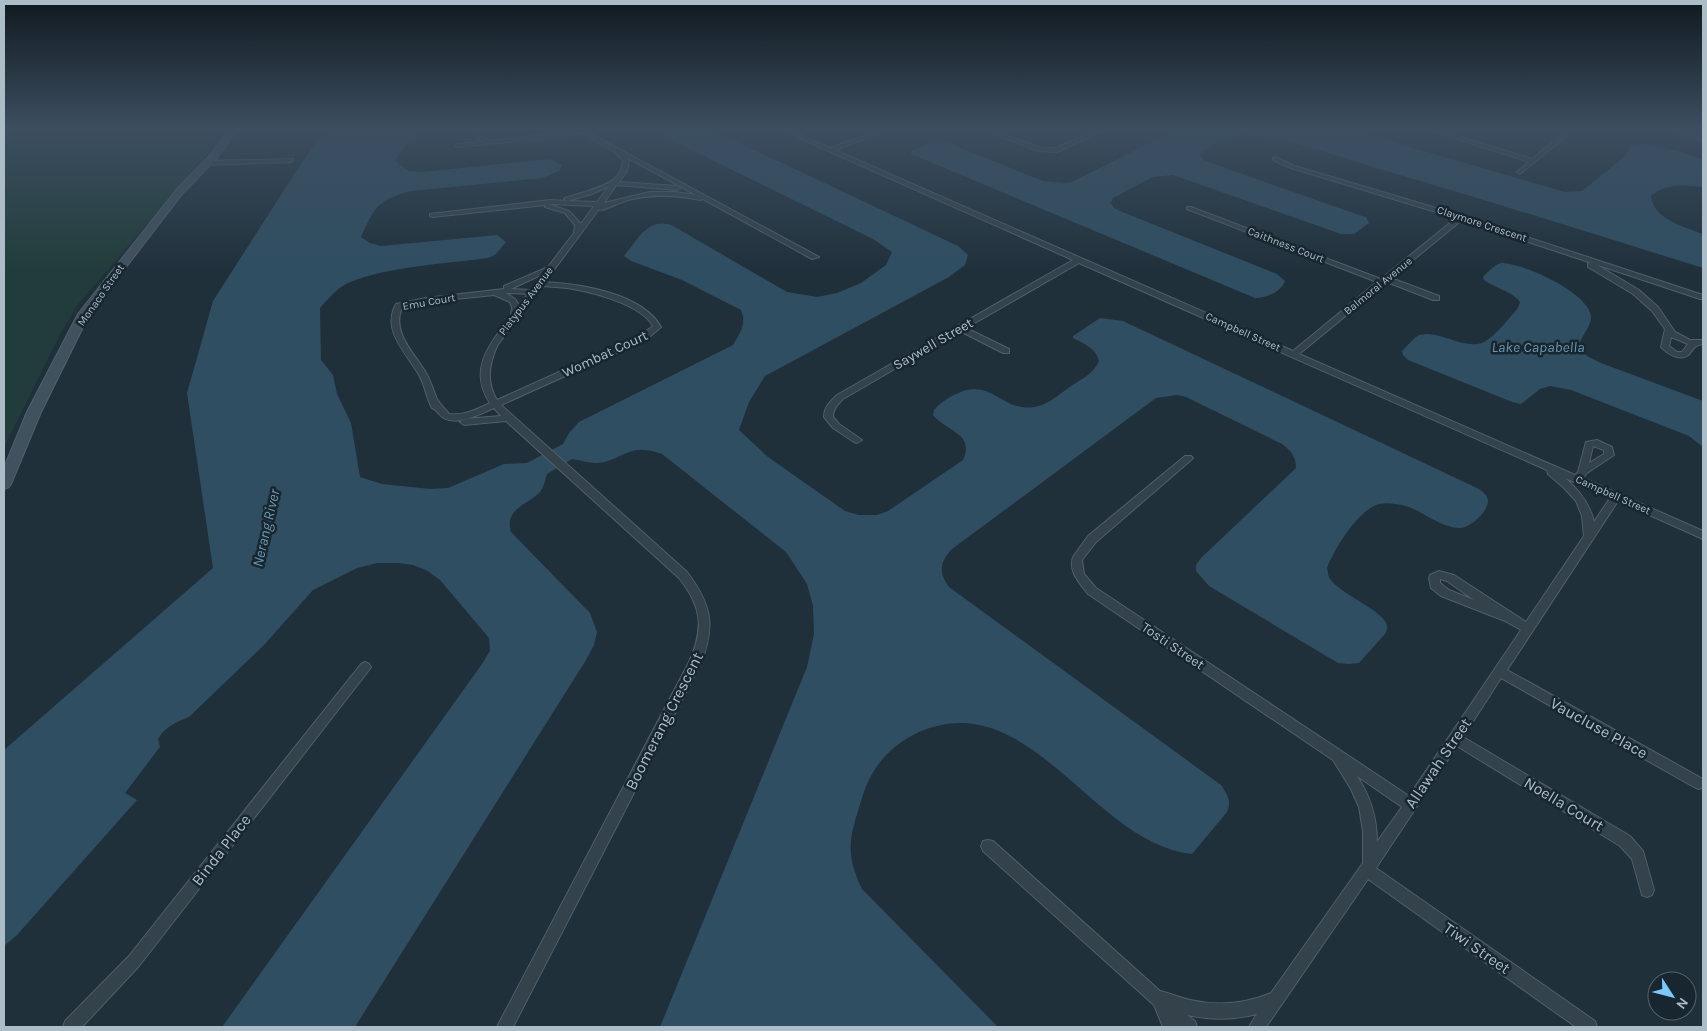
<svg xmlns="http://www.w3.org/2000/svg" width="1707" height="1031" viewBox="0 0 1707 1031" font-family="Karla,sans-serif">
  <rect width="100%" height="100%" fill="#1f303b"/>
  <polygon fill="#213c3a" points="4,129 226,129 225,134 79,303 59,336 4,448"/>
  <g fill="#2f4e62">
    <path d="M326 129H425L402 150 395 161 409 171 423 172 550 159 562 165 559 171 542 178 411 191C378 200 375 206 361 237L370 243 381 246 497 235 506 242 495 255 488 258C445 264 388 266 348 283 337 288 328 299 320 308L321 360 333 375 337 394 351 423 360 477 382 484 431 489 448 488 504 464 527 463 563 444 569 433 579 422 733 345C740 333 747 324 741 310L682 280 631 261 624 256C638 239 649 216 673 226L787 292 817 297 837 293 861 283 886 265 892 252 873 239 649 129H710L958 246 968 255 965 265 949 277 765 376 749 402 739 430 768 457 845 511 859 515H877L888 511 963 460C975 433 947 432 933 415L934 410C939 404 945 400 952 396 993 373 1001 416 1039 406 1050 403 1061 393 1071 386 1082 379 1094 373 1099 361 1096 348 1084 344 1073 338V336L1100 318 1123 321 1479 489C1483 492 1487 495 1488 500 1489 511 1470 528 1460 528 1441 528 1424 512 1406 506 1398 504 1387 502 1379 504 1359 509 1334 549 1327 568 1328 571 1328 577 1330 579 1341 594 1381 610 1386 623 1388 627 1387 631 1385 634L1359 663 1349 664 1338 663 1209 586 1196 571V565L1201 558 1296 468C1296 456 1291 451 1282 444L1186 397 1177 395 1156 398 952 549C939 563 939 573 949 587L1221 785C1227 794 1232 801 1227 812L1192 854C1093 844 1030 684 919 732 889 746 871 768 862 798 850 837 844 851 862 889L998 1027H660L807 667 814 634 813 606 807 584 786 552 662 454C626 441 623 462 596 463 588 463 580 460 572 459L547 474C545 480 544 488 539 493 527 505 504 509 511 532L590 613 597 632 594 645 586 660 355 1027H222L482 664 490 651 489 638 440 580 426 570 413 565 398 563H377L357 568 313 590 264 645 189 717C176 722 165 727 158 739L160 747 125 793 137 800 17 935 4 946V750L213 568 187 393 213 301 302 162Z"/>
    <path d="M1177 129H1362L1368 134 1376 137 1565 192 1582 191 1624 157 1631 146C1649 139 1684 154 1703 159V187C1685 185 1665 183 1651 196 1653 219 1684 227 1703 234V268C1597 235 1490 201 1383 170 1343 158 1284 136 1243 135 1228 135 1215 144 1201 151L1200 156 1205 161 1214 164 1359 215 1366 217 1369 223 1354 234H1341L1173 175 1153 177 1113 198 1111 203 1114 208 1120 211 1277 274 1285 281C1281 292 1266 298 1255 298L911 154V151L929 143 946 142 1043 181 1063 183 1072 182Z"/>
    <path d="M1501 263C1523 263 1588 292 1591 316 1592 327 1580 336 1579 347L1587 356 1601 363 1703 401V447L1689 436 1571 390 1550 386 1540 389 1521 404 1512 402 1408 360 1403 355 1402 351C1407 346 1411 341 1416 337 1432 326 1462 350 1482 343 1493 339 1510 317 1518 308L1520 302C1511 290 1496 289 1484 280L1483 277C1488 272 1494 265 1501 263Z"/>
  </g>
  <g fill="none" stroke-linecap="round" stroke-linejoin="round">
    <defs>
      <g id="street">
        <path d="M474 129H478L481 136 492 141 576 130 575 129H582L819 257 812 259 703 199 700 200C676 195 652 194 628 200 619 203 611 207 602 210L599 209 545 282C580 284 642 293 661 327L647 339 501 405 687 572C712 605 716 627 700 665L513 1027H497L688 664C704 630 703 608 679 578L506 421 464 425 460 422 464 419 501 416 494 408C480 414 459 426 444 418 438 415 438 410 432 408 426 397 425 385 419 375 407 353 381 331 396 304L426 298 504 289V286L548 267 574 233 575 225 565 213 545 207V205L432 217 430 216V214L550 200 567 201 564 199 565 198C578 194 607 187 615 178 621 173 622 167 623 160L613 151 581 133 561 137 456 147 455 146 458 144 485 141 476 138ZM628 158 696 195 675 192H650L604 203 616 185 677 190 680 188 677 186 619 182 627 171 629 160ZM609 186 597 202 567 201 592 194ZM548 204H550L594 206 581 224 569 211ZM543 274 531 290 511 289ZM541 286C552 287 563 287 573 289 596 293 641 305 653 326L641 335 497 400C486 382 489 365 497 346ZM506 293 528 294 519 305 515 299ZM494 295 510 302 512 307 511 316C491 343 467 369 490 403 477 409 464 416 449 414 445 409 440 404 437 399 433 390 431 381 426 373 415 354 391 332 402 308L426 302Z"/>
        <path d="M779 129H787L830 148 882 129H890L835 150 1293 351 1377 282 1187 209V207H1191L1381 279 1456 218 1291 168 1273 160V158L1275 157 1295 166 1463 216 1703 295V299H1700L1462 220 1391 278 1439 296V300H1433L1387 282 1299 354 1575 475 1578 472 1586 442 1597 440 1612 447 1614 455 1587 473 1583 478 1703 531V539L1618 501 1507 670 1703 779V787L1699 789 1694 787 1501 678 1463 737 1630 836 1643 851 1654 890 1652 895 1647 897 1642 895 1632 859 1620 846 1457 746 1376 868 1595 1021 1597 1027H1576L1368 879 1266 1027H1249L1257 1014C1234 1020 1210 1020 1187 1015L1195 1021 1197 1027H1163L1154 1005 983 851 981 846 983 841 988 840 993 841 1160 991C1170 993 1180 998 1190 1000 1217 1006 1245 1004 1271 993L1363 863V831L1359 807 1351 789 1333 760 1088 594C1080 583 1068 572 1073 557L1088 536 1185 456H1191L1193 458 1191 460 1096 542 1082 560 1084 574 1096 588 1409 796 1521 630 1505 621 1441 596 1431 588 1429 578 1430 575 1439 571 1454 575 1526 622 1584 536 1582 516 1576 501 1563 487 1548 474 1547 470 1079 263 966 328 1009 349V353H1003L960 331 843 399C837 405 833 409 833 417L839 424 862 440 857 443 854 442 833 428 824 417C824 407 830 402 837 395L1073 260ZM1593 446 1604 450V454L1589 463ZM1565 478 1610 498 1594 522C1590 504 1579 490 1565 478ZM1440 579 1447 581 1474 600 1449 590 1440 583ZM1357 776 1402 807 1377 842C1377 818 1371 797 1357 776Z"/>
        <polygon points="981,129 989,129 1041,148 1056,148 1099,129 1106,129 1057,152 1038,151"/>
        <polygon points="1426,129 1435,129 1532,159 1569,129 1575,129 1520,174 1517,172 1518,171 1529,162"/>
        <polygon points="1661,129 1670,129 1703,137 1703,141"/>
        <polygon points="293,159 294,160 291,162 207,165 204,163 207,161"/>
        <path d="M1588 263H1594L1639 290 1658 307 1675 332 1690 340H1703V344C1691 346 1694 351 1687 356 1678 361 1667 353 1661 347L1665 329 1652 311 1633 294 1588 267ZM1671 337 1688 344 1682 352H1677L1669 346Z"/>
        <polygon points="365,662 369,664 371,667 369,670 139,966 82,1027 63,1027 65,1021 129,956 361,664"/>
      </g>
      <polygon id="secondary" points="230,129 238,129 216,159 183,193 89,315 41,412 11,484 9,487 4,489 4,468 27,412 78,314 177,189 210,155"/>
    </defs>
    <use href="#street" stroke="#505f69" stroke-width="2"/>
    <use href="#secondary" stroke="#505f69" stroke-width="2"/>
    <use href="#street" fill="#33424b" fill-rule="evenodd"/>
    <use href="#secondary" fill="#40525e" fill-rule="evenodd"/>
  </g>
  <linearGradient id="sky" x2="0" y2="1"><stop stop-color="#111a20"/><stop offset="0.47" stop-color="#3c4e60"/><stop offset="1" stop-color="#3c4e60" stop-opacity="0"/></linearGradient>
  <rect width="1707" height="273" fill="url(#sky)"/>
  <g text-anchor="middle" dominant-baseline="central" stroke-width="5" stroke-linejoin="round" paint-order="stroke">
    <g font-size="11" fill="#adbdc8" stroke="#18262f">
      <text transform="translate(1482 224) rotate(18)">Claymore Crescent</text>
      <text transform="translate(1286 245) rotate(21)">Caithness Court</text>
      <text transform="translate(1378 286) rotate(-39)">Balmoral Avenue</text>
      <text transform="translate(101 295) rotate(-55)">Monaco Street</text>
      <text transform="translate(526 301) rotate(-53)">Platypus Avenue</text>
      <text transform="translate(429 302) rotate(-10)">Emu Court</text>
      <text transform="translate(1243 332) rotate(24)">Campbell Street</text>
      <text transform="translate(1613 495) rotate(24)">Campbell Street</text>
    </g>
    <g font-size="14" fill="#adbdc8" stroke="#18262f">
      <text transform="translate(933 344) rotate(-30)">Saywell Street</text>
      <text transform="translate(605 354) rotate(-25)">Wombat Court</text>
      <text transform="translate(1173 646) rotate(34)">Tosti Street</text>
    </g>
    <g font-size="15" font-style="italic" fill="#6a95ae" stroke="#18262f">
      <text x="1538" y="347">Lake Capabella</text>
      <text transform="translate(266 528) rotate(-77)">Nerang River</text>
    </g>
    <g font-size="16" fill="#adbdc8" stroke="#18262f">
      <text transform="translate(664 721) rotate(-63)">Boomerang Crescent</text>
      <text transform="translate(1599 728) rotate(29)">Vaucluse Place</text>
      <text transform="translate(1438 763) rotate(-56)">Allawah Street</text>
      <text transform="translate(1564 804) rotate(31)">Noella Court</text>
      <text transform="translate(221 850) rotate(-52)">Binda Place</text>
      <text transform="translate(1477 948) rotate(35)">Tiwi Street</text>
    </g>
  </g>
  <rect width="1707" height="1031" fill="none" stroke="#adbdc8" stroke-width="10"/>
  <g transform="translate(1672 996) rotate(126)"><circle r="24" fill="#18262f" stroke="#54626c"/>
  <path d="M0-4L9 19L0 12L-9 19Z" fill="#7bc8ff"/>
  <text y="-8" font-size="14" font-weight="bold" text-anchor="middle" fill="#adbdc8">N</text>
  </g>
</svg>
